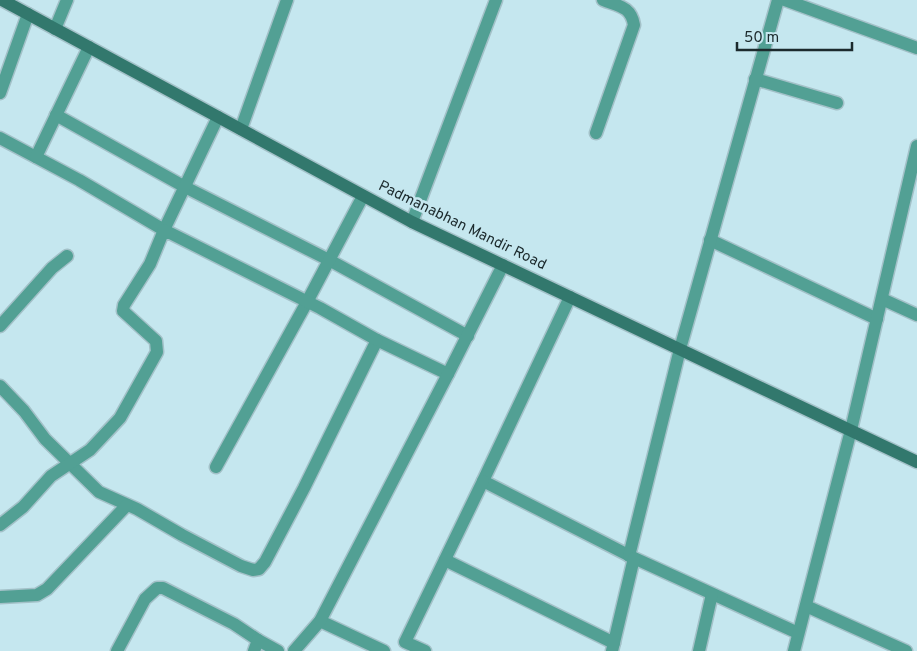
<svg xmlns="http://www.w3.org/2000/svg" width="917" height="651" viewBox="0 0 917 651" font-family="Overpass,sans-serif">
  <rect width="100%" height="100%" fill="#c5e7ef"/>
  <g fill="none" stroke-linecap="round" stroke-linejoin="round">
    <defs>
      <g id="street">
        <polyline points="785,0 917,48"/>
        <polyline points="55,29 67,0"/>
        <polyline points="755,79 837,103"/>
        <polyline points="0,93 28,14"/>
        <polyline points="56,115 185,187 329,260 468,336"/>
        <polyline points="241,129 287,0"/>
        <path d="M596 133 634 25C631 6 618 6 603 0"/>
        <polyline points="0,138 79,180 164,230 218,117"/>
        <polyline points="36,157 89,47"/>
        <polyline points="412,222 496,0"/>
        <polyline points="710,240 877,319"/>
        <polyline points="570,297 483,481 634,558 798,633"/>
        <polyline points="882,299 917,315"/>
        <polyline points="0,326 52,268 67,256"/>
        <polyline points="0,386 24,411 45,439 99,492 137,509 182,535 241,566 253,570 259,569 265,562 304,488 377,340 448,374 503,265"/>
        <polyline points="216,467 307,302 363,196"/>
        <polyline points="0,525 23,507 51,476 90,450 120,418 157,352 156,341 123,311 124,305 150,264 164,230 320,308 377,340"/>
        <polyline points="629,556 680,349 778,0"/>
        <polyline points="445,560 614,643"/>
        <polyline points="0,597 37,595 47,589 127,505"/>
        <polyline points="806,606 906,651"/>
        <polyline points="320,621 384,651"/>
        <polyline points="117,651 145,599 157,588 163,588 234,624 258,640"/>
        <polyline points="254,651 258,640 278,651"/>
        <polyline points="294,651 320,621 448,374"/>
        <polyline points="425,651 405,642 483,481"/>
        <polyline points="612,651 634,558"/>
        <polyline points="699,651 712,594"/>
        <polyline points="794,651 851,430 917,146"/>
      </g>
      <polyline id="secondary" points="2,0 412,222 917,462"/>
    </defs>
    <use href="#street" stroke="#a3c1c8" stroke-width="15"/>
    <use href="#secondary" stroke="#a3c1c8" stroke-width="15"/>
    <use href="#street" stroke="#52a094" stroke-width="12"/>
    <use href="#secondary" stroke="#32786d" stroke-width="12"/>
  </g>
  <g text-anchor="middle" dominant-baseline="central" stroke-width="5" stroke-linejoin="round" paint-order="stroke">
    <g font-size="15" fill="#1c2a2d" stroke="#c5e7ef">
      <text transform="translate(462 226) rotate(26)">Padmanabhan Mandir Road</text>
    </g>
  </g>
  <path d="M737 42v8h115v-8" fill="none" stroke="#1c2a2d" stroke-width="2.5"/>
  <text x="744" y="42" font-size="15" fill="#1c2a2d" stroke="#c5e7ef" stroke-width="4" paint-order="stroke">50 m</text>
</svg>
